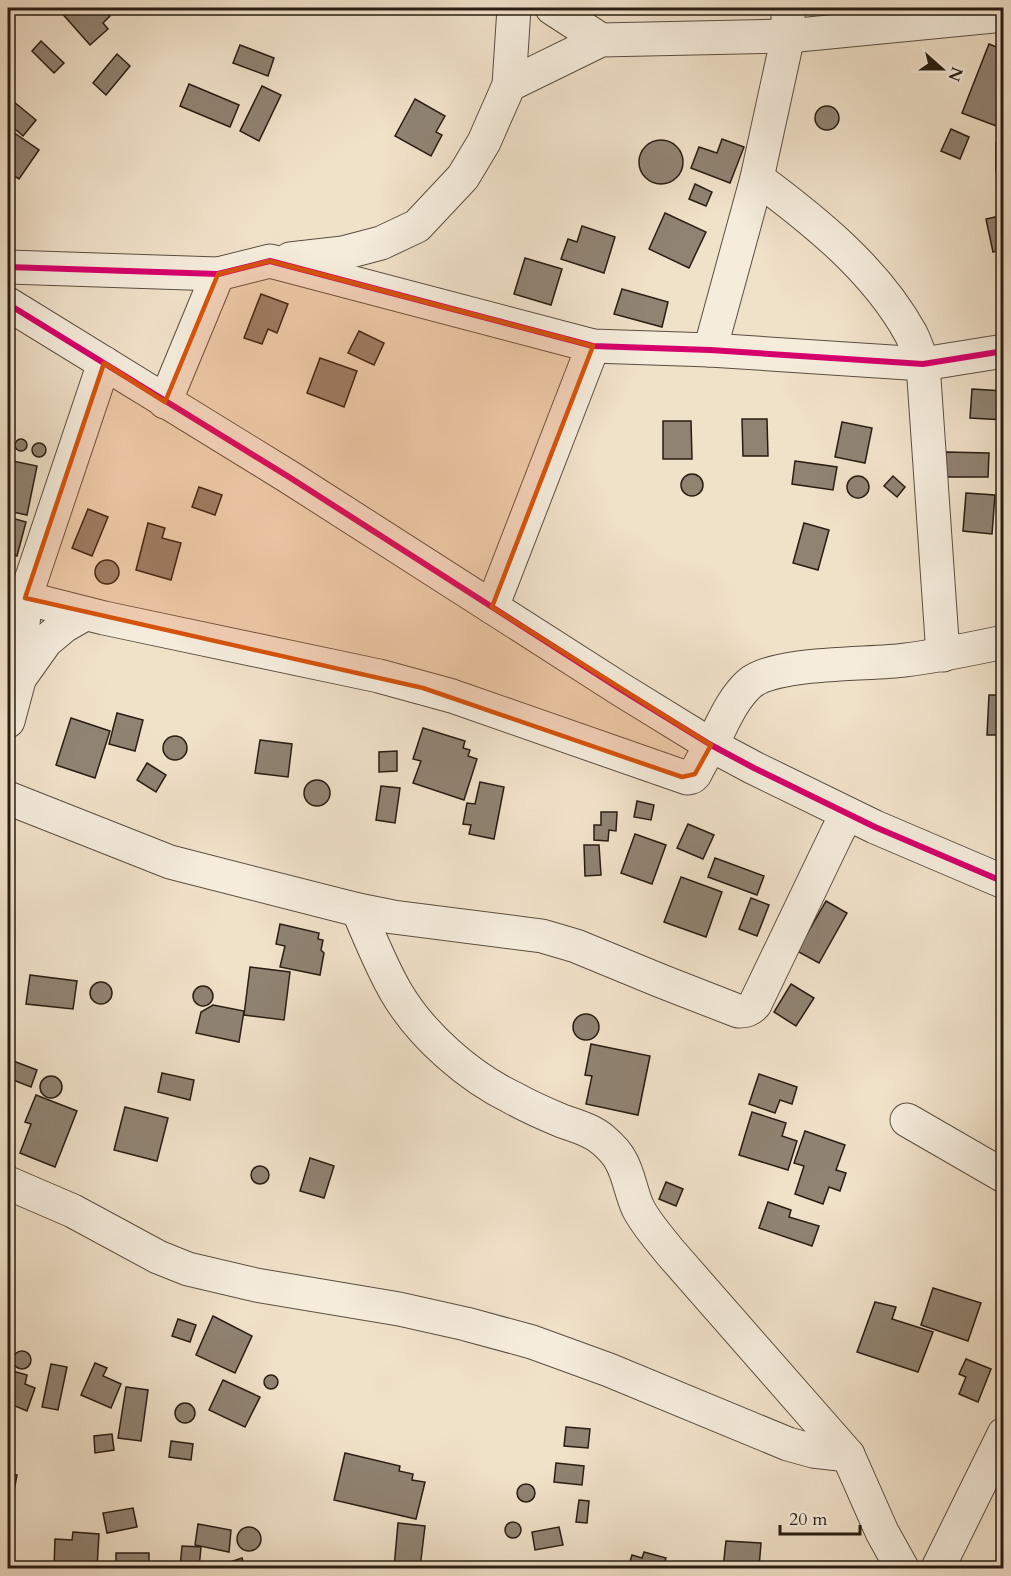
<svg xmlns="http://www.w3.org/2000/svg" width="1011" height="1576" viewBox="0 0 1011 1576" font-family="Cardo,serif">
  <rect width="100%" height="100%" fill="#f0e1c9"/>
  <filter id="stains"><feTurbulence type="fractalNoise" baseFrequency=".00333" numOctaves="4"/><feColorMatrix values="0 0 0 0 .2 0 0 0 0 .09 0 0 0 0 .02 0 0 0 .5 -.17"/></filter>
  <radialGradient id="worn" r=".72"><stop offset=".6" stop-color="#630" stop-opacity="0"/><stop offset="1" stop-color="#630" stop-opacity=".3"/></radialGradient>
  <g fill="#908372" stroke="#291d13" stroke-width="1.5">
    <polygon points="64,8 103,8 110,16 103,23 108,29 90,45 60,11"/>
    <polygon points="41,41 64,63 54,73 32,51"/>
    <polygon points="989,44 1004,50 1004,129 962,113"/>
    <polygon points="240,45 274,58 268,76 233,63"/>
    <polygon points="117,54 130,66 106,95 93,83"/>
    <polygon points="189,84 239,105 230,127 180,106"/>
    <polygon points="262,86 281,95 259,141 240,131"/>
    <polygon points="8,97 36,120 23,136 8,123"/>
    <polygon points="415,99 445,116 436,132 442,135 431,156 395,136"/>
    <circle cx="827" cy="118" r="12"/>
    <polygon points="951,129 969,137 960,159 941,151"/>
    <polygon points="13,132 39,150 19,179 8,172 8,141"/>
    <polygon points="722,139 744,147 730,183 691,168 699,147 717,153"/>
    <circle cx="661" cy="162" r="22"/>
    <rect x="996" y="143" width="8" height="29"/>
    <polygon points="695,184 712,192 706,206 689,199"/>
    <polygon points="665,213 706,232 689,268 649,249"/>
    <polygon points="1004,215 1004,249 993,252 986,219"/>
    <polygon points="582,226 615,237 604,273 561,259 568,239 577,242"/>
    <polygon points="525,258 562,269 551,305 514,294"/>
    <polygon points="622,289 668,302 662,327 614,314"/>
    <polygon points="261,294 288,304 277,333 268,329 262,344 244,338"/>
    <polygon points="359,331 384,343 374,365 348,353"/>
    <polygon points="320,358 357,371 344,407 307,393"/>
    <polygon points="972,389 1004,391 1004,420 970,418"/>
    <polygon points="742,419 767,419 768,456 743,456"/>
    <polygon points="663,421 691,421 692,459 663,459"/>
    <polygon points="842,422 872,428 865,463 835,457"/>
    <polygon points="8,433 12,438 11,442 8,445"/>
    <circle cx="21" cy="445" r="6"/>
    <polygon points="1004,443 1004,461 999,457 998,450"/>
    <circle cx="39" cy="450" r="7"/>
    <polygon points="946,452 989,453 988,477 945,477"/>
    <polygon points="8,460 37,466 27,515 8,511"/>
    <polygon points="795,461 837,467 833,490 792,484"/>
    <circle cx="692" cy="485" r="11"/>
    <polygon points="893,476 905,487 897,497 884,486"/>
    <circle cx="858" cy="487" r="11"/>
    <polygon points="199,487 222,495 215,515 192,507"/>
    <polygon points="966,493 995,495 992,534 963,531"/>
    <polygon points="88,509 108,517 92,556 72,548"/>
    <polygon points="8,517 26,522 17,556 8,553"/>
    <polygon points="148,523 165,528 162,538 181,543 171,580 136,570"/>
    <polygon points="804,523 829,530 818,570 793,563"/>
    <circle cx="107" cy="572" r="12"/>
    <polygon points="989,695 1004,695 1004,735 987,735"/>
    <polygon points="117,713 143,720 135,751 109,744"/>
    <polygon points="71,718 110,731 95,778 56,765"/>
    <polygon points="423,728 465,741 463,748 470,750 468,756 477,759 464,800 413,783 421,761 413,759"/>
    <circle cx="175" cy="748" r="12"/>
    <polygon points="260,740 292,744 288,777 255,773"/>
    <polygon points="397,751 397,771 379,772 379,752"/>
    <polygon points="147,763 166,775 156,792 137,780"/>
    <circle cx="317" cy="793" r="13"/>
    <polygon points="480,782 504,787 494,839 469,834 471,825 463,824 467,803 475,804"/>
    <polygon points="381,786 400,788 395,823 376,820"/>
    <polygon points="637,801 654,805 651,820 634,817"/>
    <polygon points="601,812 617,812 616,831 609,830 608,841 594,840 594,825 601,825"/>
    <polygon points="688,824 714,835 703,859 677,848"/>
    <polygon points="635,834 666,845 652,884 621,873"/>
    <polygon points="584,845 599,845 601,875 585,876"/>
    <polygon points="715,858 764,876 757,895 708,877"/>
    <polygon points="681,877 722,892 706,937 664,922"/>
    <polygon points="751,898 769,905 757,936 739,929"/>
    <polygon points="826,901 847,913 819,963 797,951"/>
    <polygon points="280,924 319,933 318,939 323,940 321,950 324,953 320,975 280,967 285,946 276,944"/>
    <polygon points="250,967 290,972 284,1020 244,1015"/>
    <polygon points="30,975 77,981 73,1009 26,1004"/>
    <circle cx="101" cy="993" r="11"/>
    <polygon points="791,984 814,998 796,1026 774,1012"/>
    <circle cx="203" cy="996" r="10"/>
    <polygon points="213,1005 244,1011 239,1042 196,1033 201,1012"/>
    <circle cx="586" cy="1027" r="13"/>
    <polygon points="591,1044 650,1056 638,1115 586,1104 592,1076 585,1075"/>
    <polygon points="8,1059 37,1070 31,1087 8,1078"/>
    <polygon points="162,1073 194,1080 190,1100 158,1092"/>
    <polygon points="759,1074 797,1087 792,1104 780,1100 775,1113 749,1104"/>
    <circle cx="51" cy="1087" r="11"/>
    <polygon points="36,1095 77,1111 55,1167 20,1153 31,1124 25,1122"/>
    <polygon points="125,1107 168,1118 157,1161 114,1150"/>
    <polygon points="752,1112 786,1123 782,1136 797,1141 788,1170 739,1155"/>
    <polygon points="805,1131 845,1145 836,1170 846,1173 840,1191 829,1187 823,1204 795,1194 804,1166 794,1163"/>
    <polygon points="310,1158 334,1166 324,1198 300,1191"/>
    <circle cx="260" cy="1175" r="9"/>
    <polygon points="666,1182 683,1189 676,1206 659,1199"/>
    <polygon points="768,1202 791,1210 789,1217 819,1226 812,1246 759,1228"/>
    <polygon points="933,1288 981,1303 968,1341 921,1325"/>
    <polygon points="875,1302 896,1307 892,1319 933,1332 918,1372 857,1352"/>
    <polygon points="213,1316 252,1336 235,1373 196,1355"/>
    <polygon points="178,1319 196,1325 190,1342 172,1336"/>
    <circle cx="22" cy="1360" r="9"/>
    <polygon points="966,1359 991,1369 978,1402 959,1394 966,1377 959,1374"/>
    <polygon points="95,1363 107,1368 103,1376 121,1384 111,1408 81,1395"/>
    <polygon points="51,1364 67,1367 58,1410 42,1407"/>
    <polygon points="9,1370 27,1375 25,1384 35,1388 27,1411 8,1403 8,1375"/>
    <circle cx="271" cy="1382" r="7"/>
    <polygon points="223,1380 260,1397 245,1427 209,1410"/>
    <polygon points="126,1387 148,1390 141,1441 118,1438"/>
    <circle cx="185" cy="1413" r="10"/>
    <polygon points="566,1427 590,1429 588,1448 564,1446"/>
    <polygon points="112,1434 114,1450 95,1453 94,1436"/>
    <polygon points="171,1441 193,1444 191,1460 169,1457"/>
    <polygon points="345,1453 400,1466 399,1471 413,1474 412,1480 425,1482 416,1519 334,1500"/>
    <polygon points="556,1463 584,1466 582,1485 554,1482"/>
    <polygon points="8,1474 17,1475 11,1507 8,1507"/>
    <circle cx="526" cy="1493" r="9"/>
    <polygon points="579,1500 589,1501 587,1523 576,1522"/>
    <polygon points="133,1508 137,1527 107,1533 103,1513"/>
    <circle cx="513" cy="1530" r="8"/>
    <polygon points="398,1523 425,1526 420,1568 394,1568"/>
    <polygon points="198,1524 231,1530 229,1552 195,1545"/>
    <circle cx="249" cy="1539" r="12"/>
    <polygon points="559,1527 563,1545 535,1550 532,1532"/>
    <polygon points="73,1532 99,1534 97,1568 54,1568 55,1539 72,1540"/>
    <polygon points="726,1541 761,1543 759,1568 723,1568"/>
    <polygon points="182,1546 201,1547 199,1568 180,1568"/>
    <polygon points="644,1552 666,1558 663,1567 667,1568 628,1568 632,1555 642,1558"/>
    <rect x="116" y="1553" width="33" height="15"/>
    <polygon points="242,1558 245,1568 222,1568 221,1565"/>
  </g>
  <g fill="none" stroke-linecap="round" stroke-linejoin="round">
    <defs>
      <g id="minor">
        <polyline points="552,8 601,40"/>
        <polyline points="509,85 514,8"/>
        <path d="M757 178C815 221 876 270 911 334 916 344 919 354 923 364L943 655"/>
        <polyline points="290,259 343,253 381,243 417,226 463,177 484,142 509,85 601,40 788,36 1004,15"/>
        <polyline points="8,267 218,274 270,261 593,346 710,350 923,364 1004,351"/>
        <polyline points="8,304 289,477 620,689 711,745 754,768 875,827 1004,882"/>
        <polyline points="710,350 757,178 788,36 788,8"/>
        <polyline points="165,402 218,274"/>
        <path d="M8 592 25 598 104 618 379 676 452 696 687 778 692 777 695 774C702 760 710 747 717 734 726 716 734 698 749 684 775 661 869 665 905 660 938 656 971 649 1004 642"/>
        <polyline points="492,607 593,346"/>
        <polyline points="19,679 46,641 64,626 85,614"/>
        <polyline points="8,721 19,680 25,598 104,363"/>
        <path d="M8 798 170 862 358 910 393 917 542 936 576 946 661 981 738 1011C746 1011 750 1010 755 1004L837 833 847 814"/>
        <path d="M358 910C370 938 381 966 396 992 421 1035 469 1077 513 1098 529 1107 545 1114 562 1121 576 1126 592 1130 603 1140 610 1146 617 1153 621 1161 629 1175 631 1193 638 1208 646 1224 659 1238 670 1252L848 1455 882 1532 902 1568"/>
        <polyline points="907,1120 1004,1176"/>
        <polyline points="8,1183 73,1211 158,1257 188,1269 256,1285 399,1309 466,1324 532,1342 609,1370 788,1444 813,1451 848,1455"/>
        <polyline points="938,1568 1004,1434"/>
      </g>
    </defs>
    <use href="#minor" stroke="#5b4e40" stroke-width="35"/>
    <use href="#minor" stroke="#f5ecdc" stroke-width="33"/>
    <defs>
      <g id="cycleway">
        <polyline points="8,267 218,274 270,261 593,346 710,350 923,364 1004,351"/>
        <polyline points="8,304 289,477 620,689 711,745 754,768 875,827 1004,882"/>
      </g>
    </defs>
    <use href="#cycleway" stroke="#f5ecdc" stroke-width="10"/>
    <use href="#cycleway" stroke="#d6006c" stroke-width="6"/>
  </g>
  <path fill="#d5530d" fill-opacity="0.2" stroke="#d5530d" stroke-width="4.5" stroke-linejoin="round" d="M270 261 593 346 492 607 711 745 695 774 682 777 423 688 25 598 104 363 165 402 218 274Z"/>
  <rect width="1011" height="1576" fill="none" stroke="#f0e1c9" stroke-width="30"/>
  <rect x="9" y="9" width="993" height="1558" fill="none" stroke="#291d13" stroke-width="3"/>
  <rect x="15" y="15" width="981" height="1546" fill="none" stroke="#291d13" stroke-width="1.5"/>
  <g transform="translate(942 69) rotate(111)" stroke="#f5ecdc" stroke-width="4.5" paint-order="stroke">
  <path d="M0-4.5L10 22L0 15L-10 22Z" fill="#291d13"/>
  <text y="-9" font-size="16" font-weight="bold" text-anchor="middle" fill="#291d13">N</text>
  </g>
  <path d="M780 1525v9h80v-9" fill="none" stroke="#291d13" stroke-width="3"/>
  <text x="789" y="1525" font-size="18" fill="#291d13" stroke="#f5ecdc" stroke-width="4.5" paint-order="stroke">20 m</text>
  <rect width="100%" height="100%" filter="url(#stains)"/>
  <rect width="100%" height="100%" fill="url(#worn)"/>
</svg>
